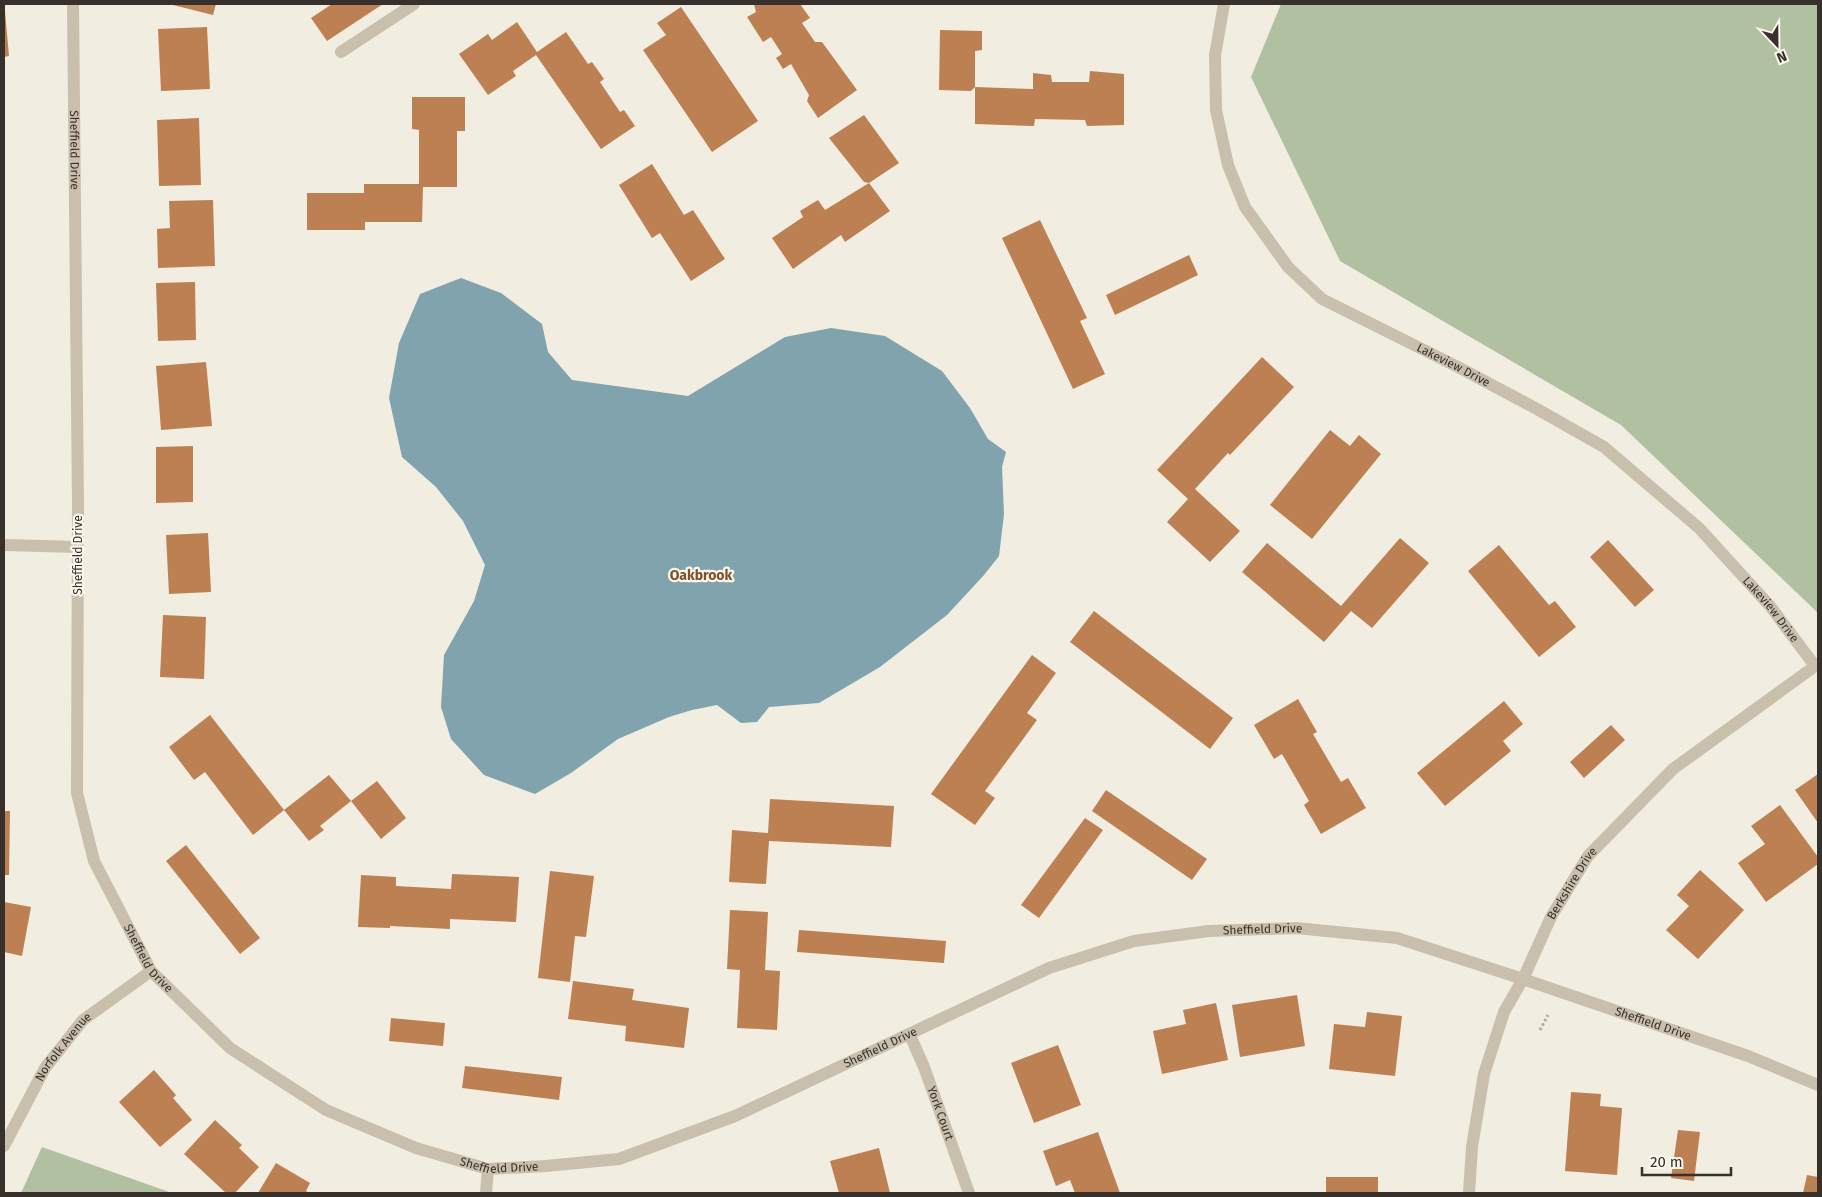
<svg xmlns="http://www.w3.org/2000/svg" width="1822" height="1197" viewBox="0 0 1822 1197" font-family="'Fira Sans',sans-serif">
  <rect width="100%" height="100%" fill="#f1ede0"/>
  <g fill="#b0c0a1">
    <polygon points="1281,4 1818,4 1818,613 1621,425 1340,261 1251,77"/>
    <polygon points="42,1147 172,1193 21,1193"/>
  </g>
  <polygon fill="#81a3ad" points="461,278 501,293 542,324 548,352 572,380 688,396 785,337 831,328 885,336 942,371 970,408 988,439 1006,452 1002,467 1004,514 999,556 984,575 947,615 880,667 819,703 769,707 757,722 741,723 717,705 692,710 669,717 618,739 571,773 535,794 484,775 451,739 441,707 444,655 474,601 485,565 463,521 436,487 402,457 389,398 399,343 420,294"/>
  <g fill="#bd8053">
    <polygon points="169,4 216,4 213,15"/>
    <polygon points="332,4 383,4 327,41 311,18"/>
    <polygon points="754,4 800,4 810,18 802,23 815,42 822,42 857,90 818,118 807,101 809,95 791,64 783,69 776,58 782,54 771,37 763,42 747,17 756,12"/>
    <polygon points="681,7 758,121 712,152 643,50 666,35 657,23"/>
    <polygon points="4,11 5,11 9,56 4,57"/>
    <polygon points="517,22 537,52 566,32 588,64 592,62 604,79 600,82 620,112 624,110 635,126 601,149 536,55 513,71 516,76 488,95 459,54 488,34 492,40"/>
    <polygon points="207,27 210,89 161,91 158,29"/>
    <polygon points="940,30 982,31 982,50 975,51 975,87 971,91 939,90"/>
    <polygon points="1090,71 1124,74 1124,125 1087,126 1085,120 1035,119 1034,126 975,124 975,87 1033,89 1033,73 1051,75 1052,82 1089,82"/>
    <polygon points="412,97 465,97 465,131 457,131 457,187 423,187 422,222 365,222 365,230 307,230 307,193 364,193 364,184 419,184 419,130 412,129"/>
    <polygon points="864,115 899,163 869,183 864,182 829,138"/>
    <polygon points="199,118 201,185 159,186 157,120"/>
    <polygon points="652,164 684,215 693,210 725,259 691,281 660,233 652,238 619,185"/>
    <polygon points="869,183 890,211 845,242 841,235 793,269 772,238 803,217 800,211 818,200 825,210"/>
    <polygon points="213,200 215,266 158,268 157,229 170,228 169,201"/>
    <polygon points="1040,220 1087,318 1080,321 1105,374 1073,389 1002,238"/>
    <polygon points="1189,255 1198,275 1115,315 1106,295"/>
    <polygon points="195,282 196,340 158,341 156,283"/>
    <polygon points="1262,357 1294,387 1230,455 1228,453 1195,489 1240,531 1210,562 1167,522 1188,499 1157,470"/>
    <polygon points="206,362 212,426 161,430 156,366"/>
    <polygon points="1330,430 1350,446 1359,435 1381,454 1312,539 1270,505"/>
    <polygon points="193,446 193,502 156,503 156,447"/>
    <polygon points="208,533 211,592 169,594 166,535"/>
    <polygon points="1400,538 1429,563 1372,628 1351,611 1324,642 1242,572 1267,543 1341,606"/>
    <polygon points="1608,540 1654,590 1635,607 1590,557"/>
    <polygon points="1499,545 1549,605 1555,601 1576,627 1539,657 1468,571"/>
    <polygon points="1094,611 1233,718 1210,749 1070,642"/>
    <polygon points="163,615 206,617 204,679 160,677"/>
    <polygon points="1032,655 1056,673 1027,713 1037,720 985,791 995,798 975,825 931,794"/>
    <polygon points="1298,699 1317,732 1313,734 1341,782 1348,778 1366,808 1321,834 1304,805 1309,801 1282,754 1274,759 1254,725"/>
    <polygon points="1504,701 1523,724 1503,741 1511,751 1445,806 1417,773"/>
    <polygon points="210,715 284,810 329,775 351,801 320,826 324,830 309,841 284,810 253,835 205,772 194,780 169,747"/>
    <polygon points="1611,725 1625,740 1584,778 1570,762"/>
    <polygon points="1818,774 1818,823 1795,790"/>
    <polygon points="377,781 406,818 381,839 351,801"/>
    <polygon points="1106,790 1207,859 1192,880 1092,811"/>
    <polygon points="770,799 894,806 891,847 769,841 766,884 729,882 732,830 768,833"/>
    <polygon points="1780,805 1818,857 1818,864 1766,902 1738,863 1765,844 1751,826"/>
    <polygon points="4,811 10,811 9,875 4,875"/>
    <polygon points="1085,818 1103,830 1039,918 1021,905"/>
    <polygon points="186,845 260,938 240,954 166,861"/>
    <polygon points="1700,870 1744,910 1698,959 1666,930 1689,906 1677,895"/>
    <polygon points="550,871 594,876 586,937 575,936 570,982 538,978"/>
    <polygon points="452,874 519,877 516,922 450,919 450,929 390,926 390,928 358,927 361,875 396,877 396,886 451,889"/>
    <polygon points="4,902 31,907 22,956 4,952"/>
    <polygon points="730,910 768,912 765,970 780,971 777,1030 737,1028 740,970 727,969"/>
    <polygon points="799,930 946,941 944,963 797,952"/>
    <polygon points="573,981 634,989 632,1000 689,1008 684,1048 625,1041 626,1026 568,1019"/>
    <polygon points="1297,995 1305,1046 1240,1057 1232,1005"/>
    <polygon points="1216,1003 1228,1060 1162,1074 1153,1031 1186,1024 1183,1010"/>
    <polygon points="1367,1012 1402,1016 1395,1076 1329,1069 1334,1024 1365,1027"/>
    <polygon points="391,1018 445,1023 443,1046 389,1041"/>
    <polygon points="1058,1045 1081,1105 1034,1123 1011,1063"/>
    <polygon points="465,1066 562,1077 559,1100 462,1088"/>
    <polygon points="154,1070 176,1095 173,1098 192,1120 160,1147 119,1102"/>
    <polygon points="1571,1092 1601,1094 1600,1106 1622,1108 1617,1175 1565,1171"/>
    <polygon points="215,1120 242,1145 239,1148 259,1167 235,1193 226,1193 184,1154"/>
    <polygon points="1678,1130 1700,1132 1694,1181 1671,1178"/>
    <polygon points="1098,1132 1120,1193 1075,1193 1070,1180 1056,1186 1043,1151"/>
    <polygon points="879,1148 890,1193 839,1193 830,1161"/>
    <polygon points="276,1163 310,1183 306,1191 310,1193 258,1193"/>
    <polygon points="1807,1175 1818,1177 1818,1193 1803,1193"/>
    <rect x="1326" y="1177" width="52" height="16"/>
  </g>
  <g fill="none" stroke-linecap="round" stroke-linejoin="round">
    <polyline stroke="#b5a997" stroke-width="3" stroke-dasharray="2.5 2.5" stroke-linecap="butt" points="1540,1030 1548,1015"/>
    <g stroke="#c9bfad" stroke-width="12">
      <path id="s1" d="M73 4 78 504 77 793 94 861 151 971 230 1048 326 1110 416 1148 488 1169 546 1166 619 1159 735 1116 1049 968 1134 941 1209 931 1296 928 1397 938 1523 979 1748 1056 1818 1085"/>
      <path id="s2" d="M1224 4 1215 55 1216 110 1228 165 1245 207 1288 267 1322 299 1458 367 1537 409 1604 447 1699 528 1770 606 1815 666"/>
      <polyline points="341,52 414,4"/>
      <polyline points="4,545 78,547"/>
      <path id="s3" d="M910 1035 924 1067 969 1193"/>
      <path id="s4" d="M4 1146 45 1068 83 1020 151 971"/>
      <polyline points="486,1193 488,1169"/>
      <path id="s5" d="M1469 1193 1472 1147 1484 1074 1504 1012 1523 979 1551 917 1588 856 1673 769 1818 664"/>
    </g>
  </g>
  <g text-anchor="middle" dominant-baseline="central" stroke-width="4.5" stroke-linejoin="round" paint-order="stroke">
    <g font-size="12" fill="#38312b" stroke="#f9f6ec">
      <text stroke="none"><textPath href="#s1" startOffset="146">Sheffield Drive</textPath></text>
      <text stroke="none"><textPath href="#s2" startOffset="476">Lakeview Drive</textPath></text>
      <text transform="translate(78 555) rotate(-90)">Sheffield Drive</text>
      <text stroke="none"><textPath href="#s2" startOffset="881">Lakeview Drive</textPath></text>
      <text stroke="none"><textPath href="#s5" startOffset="331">Berkshire Drive</textPath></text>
      <text stroke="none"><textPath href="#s1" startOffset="2201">Sheffield Drive</textPath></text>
      <text stroke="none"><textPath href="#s1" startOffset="971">Sheffield Drive</textPath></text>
      <text stroke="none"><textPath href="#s1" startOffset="2606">Sheffield Drive</textPath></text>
      <text stroke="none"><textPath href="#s4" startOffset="116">Norfolk Avenue</textPath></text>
      <text stroke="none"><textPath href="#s1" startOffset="1796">Sheffield Drive</textPath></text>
      <text stroke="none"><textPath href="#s3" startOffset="84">York Court</textPath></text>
      <text stroke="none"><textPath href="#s1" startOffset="1391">Sheffield Drive</textPath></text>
    </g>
    <g font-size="14" font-weight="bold" fill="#814f2a" stroke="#f9f6ec">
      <text x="701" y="575">Oakbrook</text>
    </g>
  </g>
  <rect width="1822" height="1197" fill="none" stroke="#38312b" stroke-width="10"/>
  <g transform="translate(1777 45) rotate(158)" stroke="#f9f6ec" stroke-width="4" paint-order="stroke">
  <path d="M0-4L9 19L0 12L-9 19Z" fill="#38312b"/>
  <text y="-8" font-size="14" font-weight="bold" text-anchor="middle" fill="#38312b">N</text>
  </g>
  <path d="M1642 1167v8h89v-8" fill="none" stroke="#38312b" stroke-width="2.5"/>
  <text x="1650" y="1167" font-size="15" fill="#38312b" stroke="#f9f6ec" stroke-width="4" paint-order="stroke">20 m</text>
</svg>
